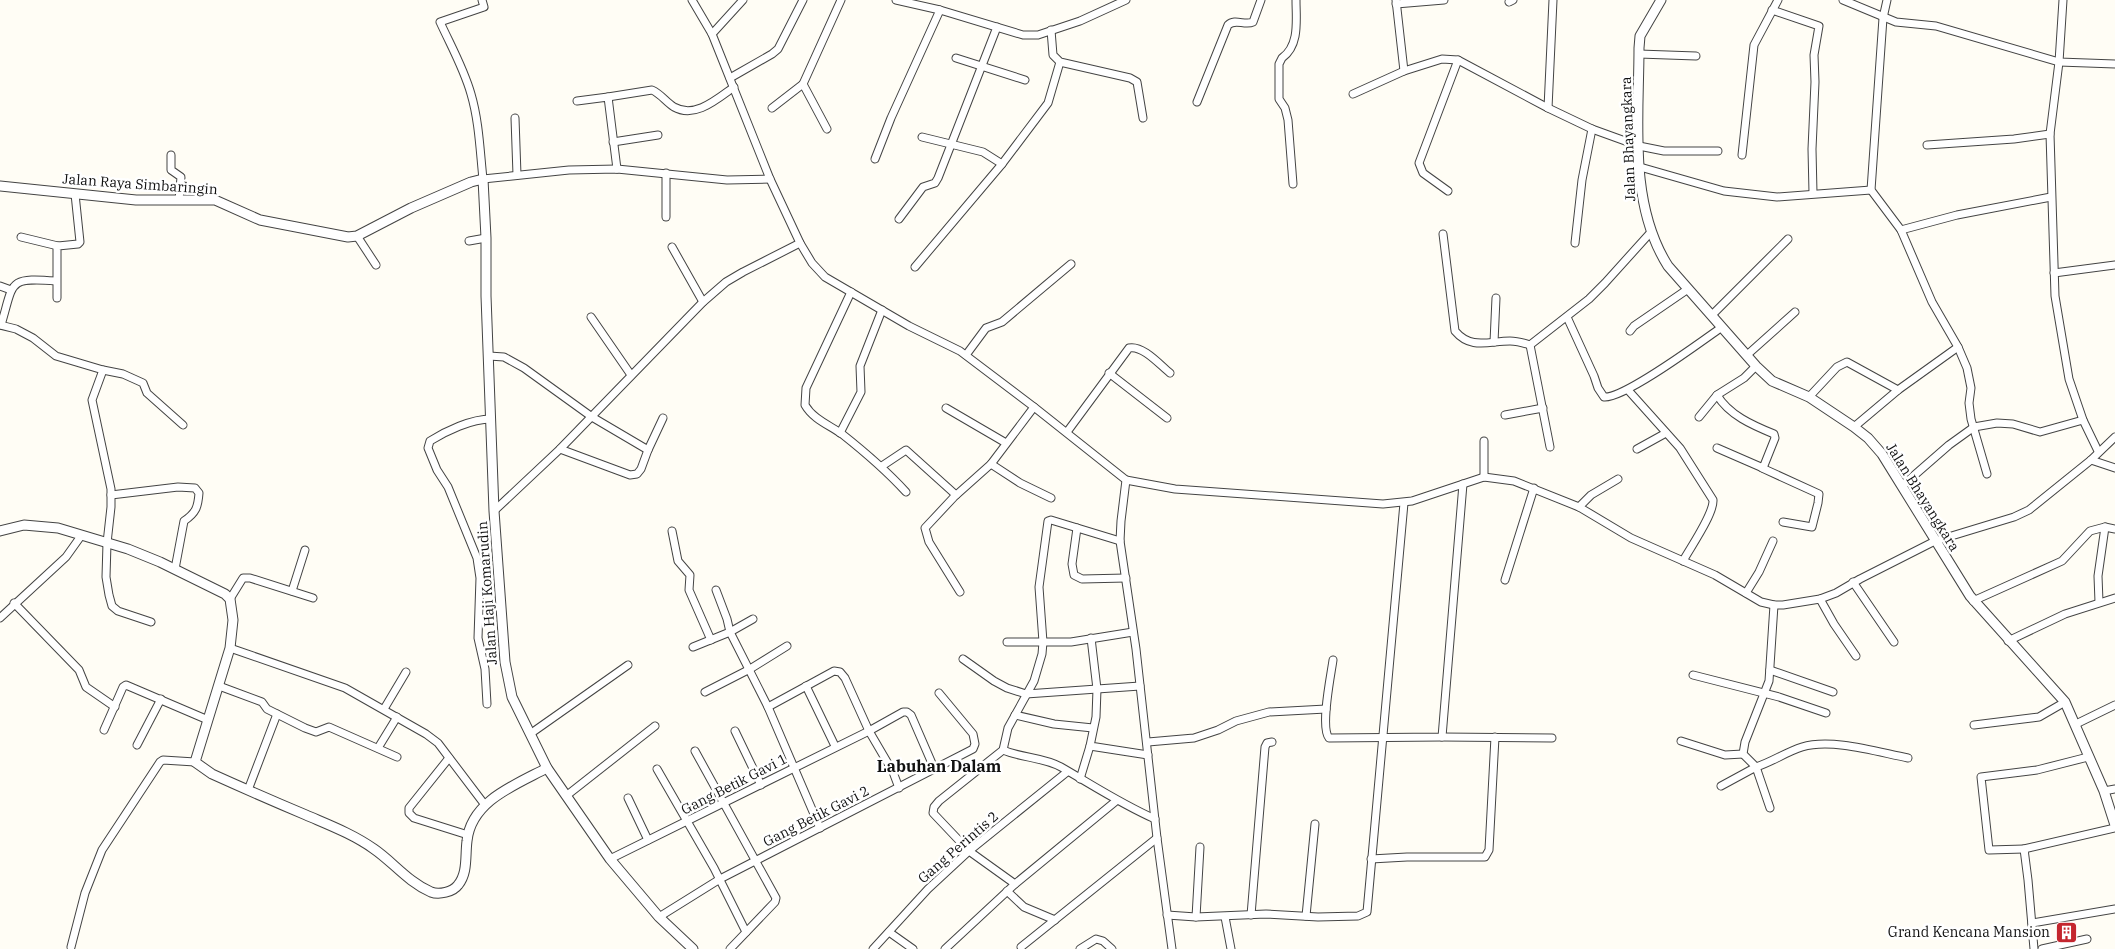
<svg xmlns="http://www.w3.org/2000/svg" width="2115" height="949" viewBox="0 0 2115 949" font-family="'IBM Plex Serif',serif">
  <rect width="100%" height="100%" fill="#fffdf5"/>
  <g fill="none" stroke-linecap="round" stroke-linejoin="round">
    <defs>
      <g id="minor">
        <path d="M482 0 484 7 440 22C451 46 464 69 471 94 479 121 480 151 483 179L569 170 617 169 727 180 770 179"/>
        <polyline points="692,0 712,34 770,179 800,243 812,263 825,277 909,326 960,351 1034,407 1126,480 1121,521 1120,541 1136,649 1157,838 1172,949"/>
        <polyline points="896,0 940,10 1023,35 1038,35 1080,21 1126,0"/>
        <polyline points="1396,0 1404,71 1442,59 1458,60 1548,108 1592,129 1639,146 1664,151 1718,151"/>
        <polyline points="1843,0 1896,22 1936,26 2059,62 2115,64"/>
        <polyline points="1887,0 1883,18 1871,190 1901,230 1932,302 1958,347 1967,368 1971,388 1969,403 1971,419 1987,474"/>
        <polyline points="2063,0 2059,62 2050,134 2055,296 2069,379 2083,420 2098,451"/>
        <polyline points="1509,2 1513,0"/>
        <polyline points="1396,4 1444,0"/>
        <polyline points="1772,10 1819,26 1814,55 1815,82 1812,149 1813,193"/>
        <polyline points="1051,30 1053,55 1060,62 1130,78 1137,82 1143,118"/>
        <polyline points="712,34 743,0"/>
        <polyline points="1639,54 1696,56"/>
        <polyline points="956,58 1025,80"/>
        <polyline points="730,78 772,54 778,49 803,0"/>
        <polyline points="1353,94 1404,71"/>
        <path d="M608 97 652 90C661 94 666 102 674 107 695 119 717 99 734 87"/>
        <polyline points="577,101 608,97 617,169"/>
        <path d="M1197 102 1228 25C1235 18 1245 26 1253 22L1261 0"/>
        <polyline points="772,108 803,84"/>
        <polyline points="1548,108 1553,0"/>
        <polyline points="515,118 517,175"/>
        <polyline points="827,129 803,84 841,0"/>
        <polyline points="613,142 658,135"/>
        <polyline points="1927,145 2014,139 2050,134"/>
        <polyline points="171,155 171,170 181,177 179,200"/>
        <polyline points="1742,155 1754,45 1778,0"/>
        <polyline points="875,159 891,118 940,10"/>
        <polyline points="1002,164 1048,103 1060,62"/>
        <polyline points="1640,167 1724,191 1777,197 1871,190"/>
        <polyline points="666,173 666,217"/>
        <path d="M1293 184 1288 120 1285 108 1279 99V64L1282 58C1300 45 1296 20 1296 0"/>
        <polyline points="1448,191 1423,173 1419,163 1458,60"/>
        <polyline points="899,219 923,187 935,183 938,178 997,27"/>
        <polyline points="1901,230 1957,215 2051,197"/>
        <path d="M1443 234 1455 331C1471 350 1489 341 1510 341 1517 341 1524 343 1530 345"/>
        <polyline points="357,236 376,265"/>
        <polyline points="21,237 58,246"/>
        <polyline points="469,241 486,238"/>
        <polyline points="1575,243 1582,180 1592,129"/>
        <polyline points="672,247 703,302"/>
        <polyline points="915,267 1002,164 983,152 922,137"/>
        <polyline points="2054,273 2115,265"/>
        <polyline points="0,286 11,290"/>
        <path d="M851 292 806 388 805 405C813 419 829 425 842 434 866 453 885 469 906 492"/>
        <polyline points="57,298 57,248 58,246 78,244 80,242 75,194"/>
        <polyline points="1712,315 1788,239"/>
        <polyline points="591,317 631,375"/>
        <path d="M1567 317 1594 376 1598 388 1604 397C1624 399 1702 341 1722 327"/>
        <polyline points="0,325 16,329 33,338 56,356 103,370 92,400 111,489 111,507 107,543 106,577 109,595 112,606 118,611 151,622"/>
        <path d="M1 325C14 282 7 277 56 281"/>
        <polyline points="1630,331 1634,326 1688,289"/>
        <polyline points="1494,342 1496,298"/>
        <polyline points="966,355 986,328 1002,322 1071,264"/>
        <polyline points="1747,355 1795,312"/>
        <polyline points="489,356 504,357 524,368 592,417 648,450"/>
        <polyline points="103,370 123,374 143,383 147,393 183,425"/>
        <polyline points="1109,373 1167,418"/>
        <path d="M1628 390 1680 448 1713 500C1714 514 1690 548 1683 561"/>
        <path d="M1717 395C1729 415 1752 425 1774 434L1775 438 1763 468 1717 448"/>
        <polyline points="1809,397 1837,367 1847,362 1898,390"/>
        <polyline points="946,408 1006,443"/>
        <polyline points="1505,415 1543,408"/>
        <polyline points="1699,417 1717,395 1744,378 1756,366"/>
        <polyline points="1854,427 1898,390 1958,347"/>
        <path d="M1067 432 1129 348C1143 345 1160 365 1170 373"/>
        <polyline points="840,433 861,392 860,366 882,310"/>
        <polyline points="1550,447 1530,345 1589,299 1605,283 1651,232"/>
        <polyline points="560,449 630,475 637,474 641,469 648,450 663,418"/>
        <polyline points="1637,449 1666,433"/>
        <polyline points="2091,460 2115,468"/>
        <polyline points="991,464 1020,483 1051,498"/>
        <polyline points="882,466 906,450 956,495"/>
        <polyline points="1762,468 1819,494 1818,503 1812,527 1783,522"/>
        <polyline points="1484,477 1484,441"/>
        <polyline points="1126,480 1175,489 1383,504 1412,501 1484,477 1514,481 1579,507 1631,538 1715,575 1761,602 1774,605 1783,605 1820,599 1836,593 1860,579 1935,541 2014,517 2029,510 2091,460 2115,437"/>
        <polyline points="1902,486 1949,445 1974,427 1997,423 2013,424 2040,432 2083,420"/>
        <path d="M111 495 178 487 195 488 199 493C198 507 196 513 184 521L175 569"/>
        <polyline points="1579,507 1591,495 1618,479"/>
        <polyline points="494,511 560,449 703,302 726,282 743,272 800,243"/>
        <polyline points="1077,528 1072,564 1074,575 1082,579 1126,578"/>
        <polyline points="672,531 678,561 690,575 689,590 711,640"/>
        <polyline points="1505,580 1534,488"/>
        <polyline points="1853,582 1894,642"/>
        <polyline points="716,590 727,619 730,632 753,619"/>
        <polyline points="292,591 305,550"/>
        <polyline points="960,592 929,542 925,528 954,497 991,464 1034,407"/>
        <polyline points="1746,593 1759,572 1773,541"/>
        <polyline points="230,599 243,578 250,578 313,598"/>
        <polyline points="1820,599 1834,624 1856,656"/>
        <polyline points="1973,601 2062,561 2090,531 2105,527 2115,529"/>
        <polyline points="2099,602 2098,576 2105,527"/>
        <polyline points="14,603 79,670 86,687 115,707"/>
        <path d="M1774 605 1769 681 1745 742 1743 754 1756 767C1772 762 1786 752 1802 747 1832 738 1877 752 1908 758"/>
        <polyline points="0,618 66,557 81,536"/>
        <polyline points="1091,638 1097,689 1096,717 1090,746 1148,755"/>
        <polyline points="2008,641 2065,614 2115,598"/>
        <polyline points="1007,642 1071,642 1133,632"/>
        <polyline points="693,647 730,632 768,707 820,828"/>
        <polyline points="230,648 345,688 426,734 438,743 485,805"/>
        <polyline points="963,659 994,681 1007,688 1026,694 1140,686"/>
        <path d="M1333 660C1331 675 1320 727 1329 738L1442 737 1463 484"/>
        <polyline points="1770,670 1833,692"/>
        <polyline points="1693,675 1779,697 1826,713"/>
        <polyline points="219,686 262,702 267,709 305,728 316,732 329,727 397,757"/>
        <polyline points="806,686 835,746"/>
        <polyline points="705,692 750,669 787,646"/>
        <path d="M487 704 485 669 478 638 480 578 477 558 448 487 437 470 428 448 430 441C446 431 471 419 491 419"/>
        <polyline points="768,707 834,671 840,672 845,678 869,731 893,772 899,788"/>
        <polyline points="384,709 406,672"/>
        <polyline points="1015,715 1054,724 1093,728"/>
        <polyline points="2076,724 2115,705"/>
        <polyline points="1974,725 2039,717 2065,702"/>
        <polyline points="104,730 123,687 126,685 208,720"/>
        <polyline points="735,731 761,785"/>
        <polyline points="530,734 628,665"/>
        <polyline points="1442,737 1552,738"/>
        <polyline points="1681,741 1725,755 1743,754"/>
        <polyline points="1148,742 1194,738 1218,730 1236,721 1269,712 1326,709"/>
        <polyline points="137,745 161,699"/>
        <polyline points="378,748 397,717"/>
        <path d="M1003 750C1021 758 1043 757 1061 767 1094 786 1121 804 1155 819"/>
        <polyline points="695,751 776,898 775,902 730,949"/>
        <polyline points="449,758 409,808 409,813 414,818 468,835"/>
        <polyline points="657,769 714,868 746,932"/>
        <polyline points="1080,779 1090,746"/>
        <polyline points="1721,786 1756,767 1770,808"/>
        <polyline points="248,790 277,714"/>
        <polyline points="2104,791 2115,789"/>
        <polyline points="566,796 655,726"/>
        <polyline points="628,798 648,840"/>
        <polyline points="2024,849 1989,850 1981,777 2037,770 2088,757"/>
        <polyline points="610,859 869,731 903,712 907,712 911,715 934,768"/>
        <polyline points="1371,859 1407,857 1485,857 1489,850 1495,737"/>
        <polyline points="1015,884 969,851 933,813 934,807 939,801 1003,750 1008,728 1034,681 1042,654 1043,642 1039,587 1048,521 1051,520 1120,541"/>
        <polyline points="1007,891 1024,907 1055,920"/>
        <polyline points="1167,915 1196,917 1266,914 1318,917 1358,916 1367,912 1404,503"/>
        <polyline points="1251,915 1265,747 1267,743 1272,742"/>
        <polyline points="1306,916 1315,824"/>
        <polyline points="659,917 720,879 973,749 975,744 973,734 939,693"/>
        <polyline points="1196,917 1200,847"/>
        <polyline points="1225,917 1231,949"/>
        <polyline points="2032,923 2115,909"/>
        <polyline points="889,932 913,949"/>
        <polyline points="71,947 85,893 102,850 160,762 163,760 195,762"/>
        <polyline points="1021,947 1157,838"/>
        <polyline points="873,949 928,889 969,851 1067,772"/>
        <polyline points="945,949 1015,884 1116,801"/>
        <polyline points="1080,949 1096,939 1103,941 1112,949"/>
        <polyline points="2034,949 2028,880 2024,849 2115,828"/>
        <polyline points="2042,949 2087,939"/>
      </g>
      <g id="tertiary">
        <path d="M1661 0 1640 36 1639 48C1639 119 1628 203 1668 266L1756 366 1772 381 1809 397 1854 427 1868 438 1882 454 1970 596 2065 702 2104 791 2115 825"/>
        <polyline points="0,186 136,200 215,200 260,220 348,237 357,236 411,208 471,182 483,179 486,238 486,296 494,511 505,662 512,697 547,768 610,859 659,917 693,949"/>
        <path d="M0 531 24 525 58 528 128 549 160 562 225 594 230 599 233 620 230 648 195 762 212 774C243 788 275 802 306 815 329 825 353 834 374 849 393 862 408 882 431 892 439 895 453 892 458 885 468 873 465 856 467 841 471 801 515 785 547 768"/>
      </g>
    </defs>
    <use href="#minor" stroke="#444" stroke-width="9"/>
    <use href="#tertiary" stroke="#444" stroke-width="11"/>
    <use href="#minor" stroke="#fff" stroke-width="7"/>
    <use href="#tertiary" stroke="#fff" stroke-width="9"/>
  </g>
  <defs>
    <symbol id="building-square" viewBox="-11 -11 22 22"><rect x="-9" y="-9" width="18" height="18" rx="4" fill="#c4262e" stroke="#fff"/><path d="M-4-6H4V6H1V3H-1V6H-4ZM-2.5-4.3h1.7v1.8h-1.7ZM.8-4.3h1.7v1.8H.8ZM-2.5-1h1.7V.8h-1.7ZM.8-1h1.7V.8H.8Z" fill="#fff"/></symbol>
  </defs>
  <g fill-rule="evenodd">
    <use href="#building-square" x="2054" y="920" width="25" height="25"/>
  </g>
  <g text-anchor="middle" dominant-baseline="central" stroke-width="5" stroke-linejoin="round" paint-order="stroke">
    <g font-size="14" fill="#111" stroke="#fff">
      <text transform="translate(1628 139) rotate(-92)">Jalan Bhayangkara</text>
      <text transform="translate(140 184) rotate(4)">Jalan Raya Simbaringin</text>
      <text transform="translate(1923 497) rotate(58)">Jalan Bhayangkara</text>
      <text transform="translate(487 593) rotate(-94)">Jalan Haji Komarudin</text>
      <text transform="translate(734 784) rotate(-27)">Gang Betik Gavi 1</text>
      <text transform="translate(816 816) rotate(-27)">Gang Betik Gavi 2</text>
      <text transform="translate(958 847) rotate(-41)">Gang Perintis 2</text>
    </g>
    <g font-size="14" fill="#111" stroke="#fff" text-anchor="end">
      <text x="2050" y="932">Grand Kencana Mansion</text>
    </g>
    <g font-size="16" font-weight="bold" fill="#111" stroke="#fff">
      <text x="939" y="766">Labuhan Dalam</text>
    </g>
  </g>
</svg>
